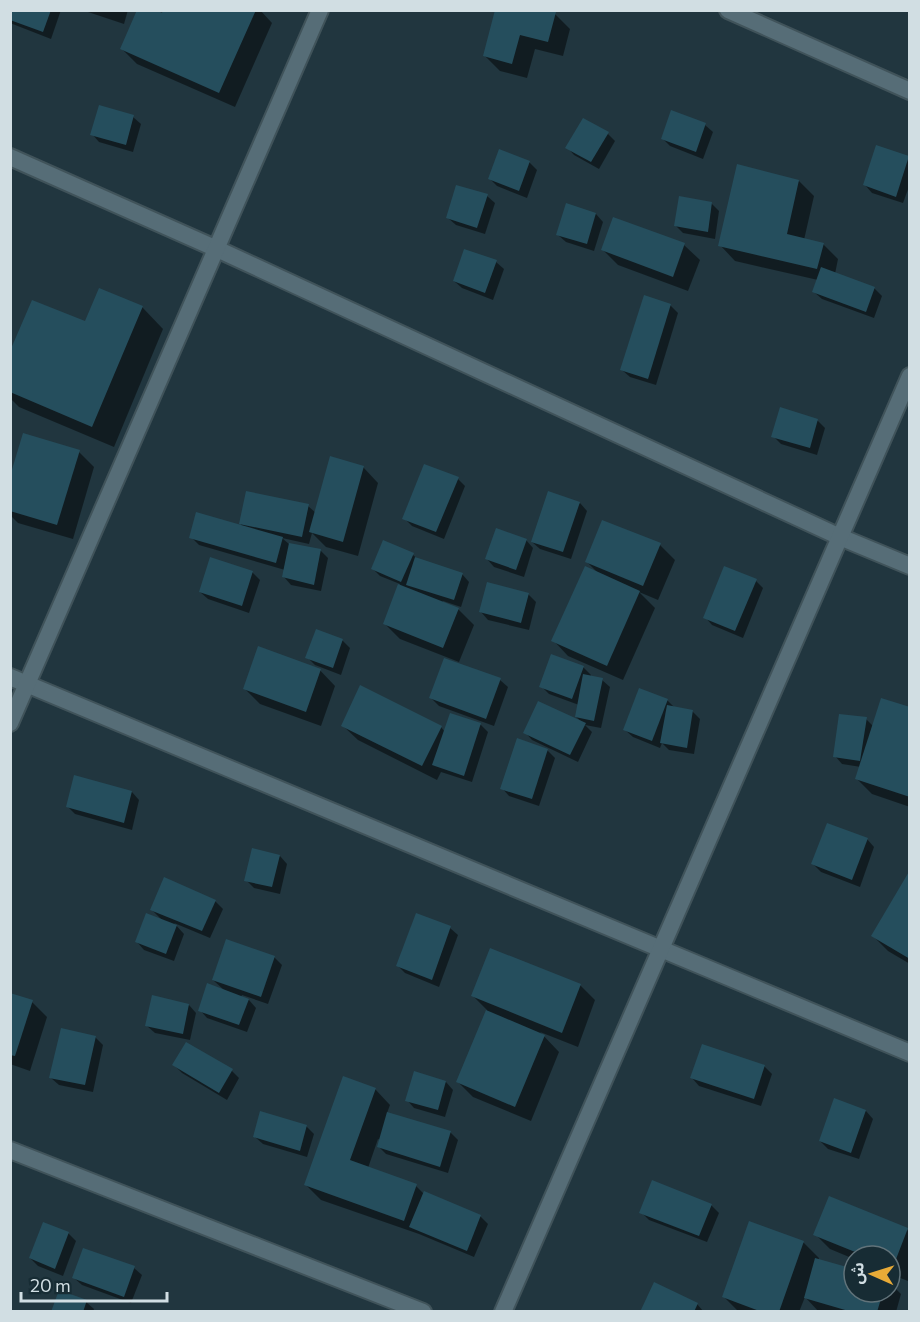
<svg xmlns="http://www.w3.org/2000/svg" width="920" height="1322" viewBox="0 0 920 1322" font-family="Commissioner,'Noto Sans Arabic',sans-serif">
  <rect width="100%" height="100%" fill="#21363f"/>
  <g fill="#0007">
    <polygon points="10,10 61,10 51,39 10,23"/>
    <polygon points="82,10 128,10 124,24"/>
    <polygon points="165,10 260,10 272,23 235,107 137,64 122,49 163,15"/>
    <polygon points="555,14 570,29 563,56 535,49 527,78 500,71 485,56"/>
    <polygon points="133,117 141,124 133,152 99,142 92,134"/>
    <polygon points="705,125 713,132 703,159 670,146 663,139"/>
    <polygon points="608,134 615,141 599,169 574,155 567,147"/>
    <polygon points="908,157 910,184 903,203 872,193 865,185"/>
    <polygon points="529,162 537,170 527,198 497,186 490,179"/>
    <polygon points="799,181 814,196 804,240 823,244 838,259 835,274 874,288 882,296 874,318 822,299 814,292 818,280 735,261 720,245"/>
    <polygon points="487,196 495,203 485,234 456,225 448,218"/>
    <polygon points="711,203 719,211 715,239 683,233 676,226"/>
    <polygon points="596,214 603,222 594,251 566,242 558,235"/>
    <polygon points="614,219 684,245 700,260 688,291 618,265 603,250"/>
    <polygon points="496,262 504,269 493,300 462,288 454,281"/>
    <polygon points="670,305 678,313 656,385 630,377 622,370"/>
    <polygon points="142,307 163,329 114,447 19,407 10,398 10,355 86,323"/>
    <polygon points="781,409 818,421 825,428 817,455 781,444 773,436"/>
    <polygon points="79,452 94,467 73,539 18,523 10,515 10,481"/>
    <polygon points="363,467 378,483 358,556 326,547 312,533 309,544 282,538 289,544 321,551 328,558 321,591 291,585 284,577 285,570 199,545 191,537 241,526 247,492 308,506 316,513"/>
    <polygon points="458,479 465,486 444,539 412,526 404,518"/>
    <polygon points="580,503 587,511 571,559 540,549 532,542"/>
    <polygon points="526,540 533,548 524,577 494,567 487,559"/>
    <polygon points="384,542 413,555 419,560 462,574 469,582 461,607 443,601 442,603 458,609 474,625 459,662 400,639 385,624 400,584 380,576 372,568"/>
    <polygon points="660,545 675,560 658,600 639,592 655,608 623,680 568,656 553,640 599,574 587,562"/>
    <polygon points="252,572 260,580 249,613 208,599 200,592"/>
    <polygon points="756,581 763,588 743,638 712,625 705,617"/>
    <polygon points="528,594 536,602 529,630 488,620 481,612"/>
    <polygon points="317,631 343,641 350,648 341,675 315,665 335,686 321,726 260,704 245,689 320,670 307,657"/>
    <polygon points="583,667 591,675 590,677 602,680 610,687 601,728 585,725 592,732 578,762 532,740 525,732 583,723 576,717 579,705 549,694 541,686"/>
    <polygon points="500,680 508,687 494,726 439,706 431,698"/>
    <polygon points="667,700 675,708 692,711 700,719 694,754 669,750 662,743 660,748 633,737 625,730"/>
    <polygon points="910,708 910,807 872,794 857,779 861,767 842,764 835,756 866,719 874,727"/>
    <polygon points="451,715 481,725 488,732 472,782 441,772 437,780 358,740 342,725 441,727 445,732"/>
    <polygon points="547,750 555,758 539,806 509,796 502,788"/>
    <polygon points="132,792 139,800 132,830 75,814 68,807"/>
    <polygon points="867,839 874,847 860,887 821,872 813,864"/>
    <polygon points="280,856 287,864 280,894 254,888 246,880"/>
    <polygon points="910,873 910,964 888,951 873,936"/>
    <polygon points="215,901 223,909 210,938 174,923 184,934 174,961 144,950 137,942 163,921 151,909"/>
    <polygon points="416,915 450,928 458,935 439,987 405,973 398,966"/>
    <polygon points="274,957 282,965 268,1004 242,995 241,997 249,1000 256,1008 247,1032 207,1018 200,1010 225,991 213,980"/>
    <polygon points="580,985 595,1000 578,1047 540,1032 559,1052 531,1121 473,1097 458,1082 487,1010 473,996"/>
    <polygon points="10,995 32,1002 47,1017 30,1071 10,1064"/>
    <polygon points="189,1005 196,1013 190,1040 155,1033 147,1026"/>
    <polygon points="95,1037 103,1045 93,1092 59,1085 51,1078"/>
    <polygon points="174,1065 232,1071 239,1078 227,1100 182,1073"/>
    <polygon points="764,1066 772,1074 761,1106 699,1086 692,1078"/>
    <polygon points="446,1082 453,1090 445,1117 414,1108 407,1100"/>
    <polygon points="375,1089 390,1105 387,1113 450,1132 458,1140 448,1173 386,1154 378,1146 380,1140 378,1139 368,1168 416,1186 424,1194 480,1216 488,1224 474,1257 419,1234 321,1200 306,1185"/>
    <polygon points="866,1111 873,1119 859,1159 828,1149 820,1141"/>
    <polygon points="306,1126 314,1134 307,1157 263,1144 255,1137"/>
    <polygon points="711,1205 719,1213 707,1242 649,1220 641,1212"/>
    <polygon points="750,1223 804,1243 819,1258 818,1261 854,1270 854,1292 890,1292 890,1283 901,1294 896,1312 819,1312 805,1297 799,1312 739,1312 724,1297"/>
    <polygon points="907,1230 910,1232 908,1281 890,1274 890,1256 854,1256 854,1259 830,1249 815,1234"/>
    <polygon points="68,1233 76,1241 63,1276 38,1266 30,1258"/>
    <polygon points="134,1268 142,1275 131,1303 82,1285 74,1278"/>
    <polygon points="86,1302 94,1309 93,1312 53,1312"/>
    <polygon points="697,1304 704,1312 641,1312"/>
  </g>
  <g fill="#254e5d">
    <polygon points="10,10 51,10 43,32 10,20"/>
    <polygon points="137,10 156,10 162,13 163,10 256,10 219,93 120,49"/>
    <polygon points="495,10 549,10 556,12 548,42 520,35 512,64 483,56"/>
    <polygon points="99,105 134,115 126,145 90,135"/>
    <polygon points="671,110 706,123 696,152 661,139"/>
    <polygon points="583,118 609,132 591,162 565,148"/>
    <polygon points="876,145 909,156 896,197 863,185"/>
    <polygon points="499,149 530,161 519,191 488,179"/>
    <polygon points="737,164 799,180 787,234 824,243 817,269 718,246"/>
    <polygon points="456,185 488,194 477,228 446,218"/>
    <polygon points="679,196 712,202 708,232 674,226"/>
    <polygon points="566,203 596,213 587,244 556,235"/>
    <polygon points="613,217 685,243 673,277 601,250"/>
    <polygon points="464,249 497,260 485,293 453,281"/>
    <polygon points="821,267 875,287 866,312 812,292"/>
    <polygon points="99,288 143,306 92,427 10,392 10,351 32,300 85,321"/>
    <polygon points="644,295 671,304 648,379 620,370"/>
    <polygon points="780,407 818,419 810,448 771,437"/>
    <polygon points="23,433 80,450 57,525 10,511 10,476"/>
    <polygon points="330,456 364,466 343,542 309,532"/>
    <polygon points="424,464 459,477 436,532 402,519"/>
    <polygon points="246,491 309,504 302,537 239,524"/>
    <polygon points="548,491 580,502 563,552 531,542"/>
    <polygon points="196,512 283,537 276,563 189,538"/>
    <polygon points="602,520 661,543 643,586 585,562"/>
    <polygon points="496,528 527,539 516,570 485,559"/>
    <polygon points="383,540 414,553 401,582 371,569"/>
    <polygon points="289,543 321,549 314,585 282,577"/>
    <polygon points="210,557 253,571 242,606 199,592"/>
    <polygon points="415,557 463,573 454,600 406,585"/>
    <polygon points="585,566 640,591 607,666 551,641"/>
    <polygon points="724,566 757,579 735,631 703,618"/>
    <polygon points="487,582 529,593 521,623 479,612"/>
    <polygon points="398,584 459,608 443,648 383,624"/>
    <polygon points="316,629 343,639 333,668 305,658"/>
    <polygon points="258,646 321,669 306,712 243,689"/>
    <polygon points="551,654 584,666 572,699 539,687"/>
    <polygon points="444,658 501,678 486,719 429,698"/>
    <polygon points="583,674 603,678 594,721 575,717"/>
    <polygon points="360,685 442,726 422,766 341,726"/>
    <polygon points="639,688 668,699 652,741 623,730"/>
    <polygon points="881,698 910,707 910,797 855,779"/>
    <polygon points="538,701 586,723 570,755 523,733"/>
    <polygon points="667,705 693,710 687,748 660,743"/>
    <polygon points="450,713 481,723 464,776 432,765"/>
    <polygon points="839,714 867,717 860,761 833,757"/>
    <polygon points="517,738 548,749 532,799 500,789"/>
    <polygon points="74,775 132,791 124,823 66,807"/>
    <polygon points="827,823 868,838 852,880 811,864"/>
    <polygon points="252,848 280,855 272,887 244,881"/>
    <polygon points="910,870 910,959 871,936"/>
    <polygon points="164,877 216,900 202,931 150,910"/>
    <polygon points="146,913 177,925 166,954 135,942"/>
    <polygon points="416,913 451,926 432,980 396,966"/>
    <polygon points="226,939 275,956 261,997 212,980"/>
    <polygon points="490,948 581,984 562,1033 471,996"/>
    <polygon points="207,983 249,999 239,1025 198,1011"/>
    <polygon points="10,993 33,1000 15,1056 10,1055"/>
    <polygon points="152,995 189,1004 183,1034 145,1026"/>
    <polygon points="486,1010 545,1035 515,1107 456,1082"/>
    <polygon points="61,1028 96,1036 85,1085 49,1078"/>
    <polygon points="186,1042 233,1069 219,1093 172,1065"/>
    <polygon points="702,1044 765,1065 754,1099 690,1078"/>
    <polygon points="414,1071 446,1081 438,1110 405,1101"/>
    <polygon points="343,1076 376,1088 350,1160 417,1184 404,1221 304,1185"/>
    <polygon points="834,1098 866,1110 851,1153 819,1141"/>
    <polygon points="260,1111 307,1125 300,1151 253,1137"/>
    <polygon points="387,1112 451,1131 440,1167 377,1147"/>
    <polygon points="652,1180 712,1204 699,1236 639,1213"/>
    <polygon points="424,1191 481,1215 467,1251 409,1227"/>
    <polygon points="829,1196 908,1228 893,1267 890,1266 890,1256 865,1256 813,1235"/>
    <polygon points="749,1221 804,1241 779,1312 762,1312 722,1297"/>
    <polygon points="43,1222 69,1232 55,1269 29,1258"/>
    <polygon points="83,1248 135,1266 124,1297 72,1278"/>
    <polygon points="815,1258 854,1269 854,1292 883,1292 877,1312 852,1312 804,1298"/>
    <polygon points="654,1282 698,1303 694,1312 640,1312"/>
    <polygon points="59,1290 87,1300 83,1312 51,1312"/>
  </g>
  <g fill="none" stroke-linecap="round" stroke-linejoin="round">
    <defs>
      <g id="minor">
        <polyline points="728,10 910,91"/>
        <polyline points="10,157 217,249 840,537 910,566"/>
        <polyline points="10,677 910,1053"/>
        <polyline points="10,723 320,10"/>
        <polyline points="10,1150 423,1312"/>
        <polyline points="503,1312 910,376"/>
      </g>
    </defs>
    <use href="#minor" stroke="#40535a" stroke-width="20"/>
    <use href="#minor" stroke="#566d77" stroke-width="16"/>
  </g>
  <rect width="920" height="1322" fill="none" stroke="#d1dee3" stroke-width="24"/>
  <g transform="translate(872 1274) rotate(273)"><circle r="28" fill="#172c34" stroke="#61737a" stroke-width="1.5"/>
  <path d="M0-4.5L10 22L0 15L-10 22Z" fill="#e8ab37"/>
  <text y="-9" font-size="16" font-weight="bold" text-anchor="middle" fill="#d1dee3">ش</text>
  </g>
  <path d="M21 1292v9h146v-9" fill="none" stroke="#d1dee3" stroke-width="3"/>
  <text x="30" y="1292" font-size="18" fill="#d1dee3" stroke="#172c34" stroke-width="4.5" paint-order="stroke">20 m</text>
</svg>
